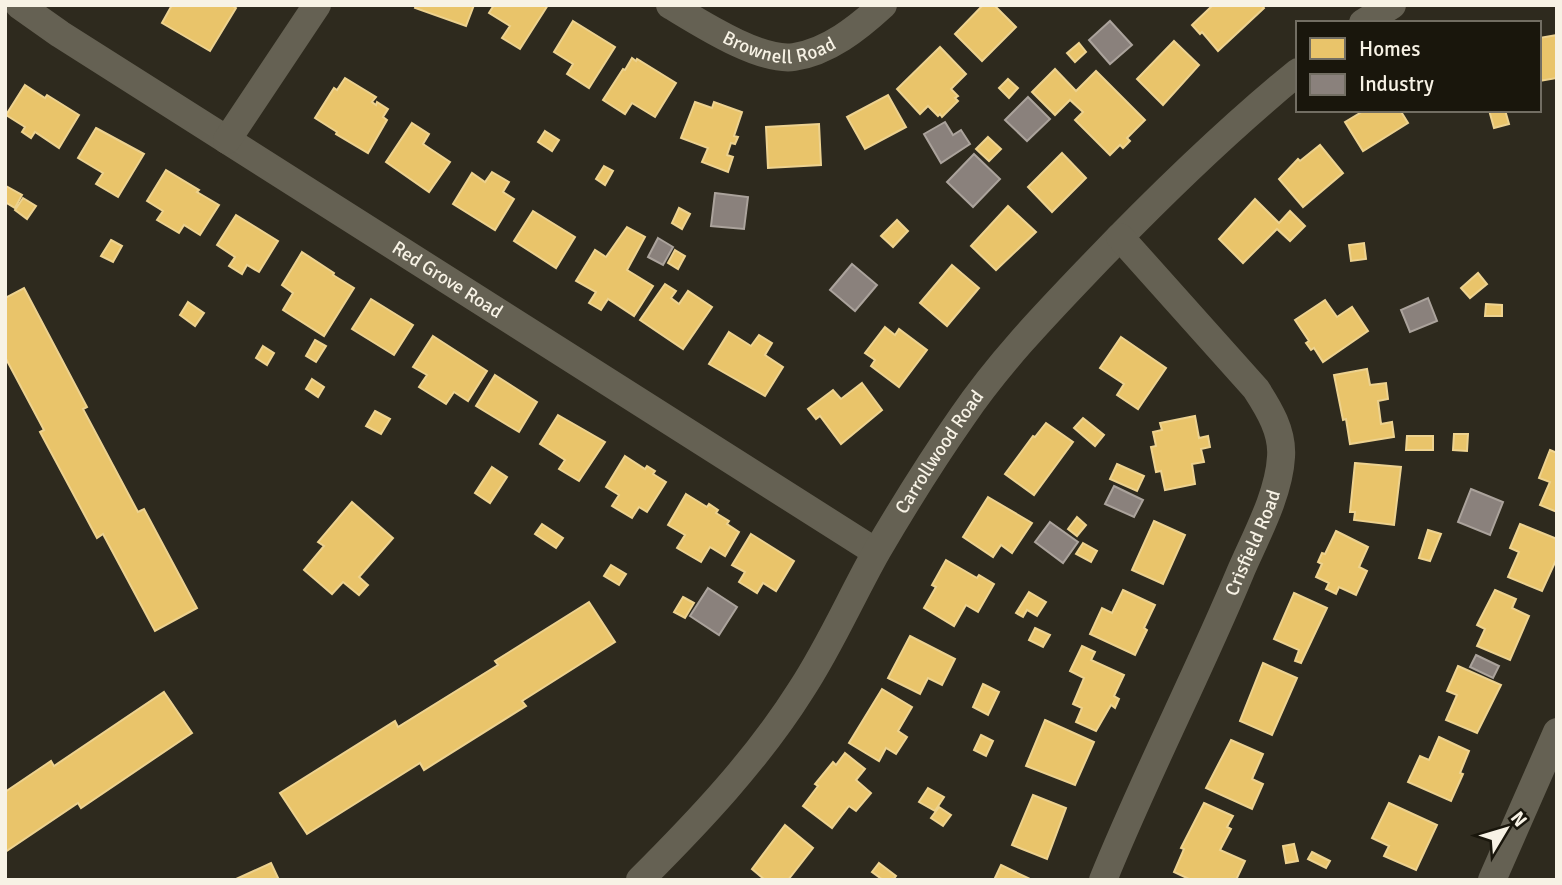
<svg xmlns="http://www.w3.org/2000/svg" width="1562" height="885" viewBox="0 0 1562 885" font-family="Signika,sans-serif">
  <rect width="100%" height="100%" fill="#2e2a1e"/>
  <g fill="#e9c46a" stroke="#edd28f" stroke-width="2">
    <polygon points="172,5 231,5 236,8 210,51 162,23"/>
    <polygon points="416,5 474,5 466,26 415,8"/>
    <polygon points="494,5 548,5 520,49 502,38 510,26 489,13"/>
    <polygon points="983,5 994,5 1016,27 982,61 955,34"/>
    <polygon points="1213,5 1262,5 1264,8 1218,51 1202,32 1200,34 1192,25"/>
    <polygon points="573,21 615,47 589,88 567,74 573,64 554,52"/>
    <polygon points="1557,35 1557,78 1539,81 1539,38"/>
    <polygon points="1174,41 1199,65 1163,105 1137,79"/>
    <polygon points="1079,43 1086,52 1075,62 1067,53"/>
    <polygon points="940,47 966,74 951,89 958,96 955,98 958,101 942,117 940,114 938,116 928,106 920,114 897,89"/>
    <polygon points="632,58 636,61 637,59 676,83 655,117 632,103 625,114 603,100 623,69 625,70"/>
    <polygon points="1055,69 1076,91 1096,71 1145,120 1127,138 1130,141 1123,148 1120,145 1110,155 1075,120 1083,112 1070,100 1055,115 1032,92"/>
    <polygon points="345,78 376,97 372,102 376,105 377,102 388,109 383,117 387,120 368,153 336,134 337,132 315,118 334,88 337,90"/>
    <polygon points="1008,79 1018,88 1009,98 999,88"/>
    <polygon points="25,85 45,98 47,95 79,115 59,148 35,132 31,138 22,132 25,127 6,115"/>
    <polygon points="888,95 906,127 865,149 847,117"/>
    <polygon points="695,102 712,108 714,102 742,112 734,136 738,137 735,144 731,143 727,155 733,157 728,172 702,162 708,148 681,138"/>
    <polygon points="1365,110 1400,110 1408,123 1363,151 1345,122"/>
    <polygon points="1489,110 1505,110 1509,124 1494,128"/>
    <polygon points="412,123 429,134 423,144 450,162 429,192 386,162"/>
    <polygon points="819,124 821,165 768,168 766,127"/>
    <polygon points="96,128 144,154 118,197 96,184 103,173 78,158"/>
    <polygon points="545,131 559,140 552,151 538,142"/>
    <polygon points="988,137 1001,149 989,161 976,149"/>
    <polygon points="1320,145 1343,173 1303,207 1279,179 1298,159 1300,161"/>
    <polygon points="1062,153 1086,178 1052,212 1028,187"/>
    <polygon points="604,166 613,171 605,185 596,179"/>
    <polygon points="166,170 199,190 197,192 219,205 200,235 184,225 179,233 157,220 163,211 147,201"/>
    <polygon points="492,172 509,182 503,192 514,199 495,230 453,204 472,173 485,182"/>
    <polygon points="6,186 22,195 15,208 5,202"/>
    <polygon points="23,198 36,206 27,219 15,210"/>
    <polygon points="1255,199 1279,223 1290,211 1305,226 1290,241 1277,229 1243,263 1219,239"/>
    <polygon points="1008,206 1036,232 996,270 971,246"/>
    <polygon points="679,208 690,214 682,229 672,223"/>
    <polygon points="533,211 575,237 556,268 514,241"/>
    <polygon points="236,215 278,241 259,272 247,265 242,274 229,266 235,257 217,245"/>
    <polygon points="897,220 908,231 893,247 881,236"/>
    <polygon points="627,227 645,237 627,270 653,286 634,316 608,299 601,310 589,303 596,292 576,281 595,250 606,257"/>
    <polygon points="111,240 122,246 113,262 101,256"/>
    <polygon points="1364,243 1366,259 1351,261 1349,245"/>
    <polygon points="675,250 685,256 678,269 668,263"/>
    <polygon points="302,252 334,273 333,275 354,288 324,336 283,310 293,293 282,285"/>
    <polygon points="952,265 979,288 947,326 920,303"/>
    <polygon points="1478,273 1487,284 1470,298 1461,288"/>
    <polygon points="665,284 676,291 671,298 679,304 688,291 712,307 683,349 640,320"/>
    <polygon points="24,288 87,407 83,409 138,512 144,509 197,608 155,631 103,534 97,538 40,432 44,430 5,357 5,298"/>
    <polygon points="371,299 413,325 394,355 352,329"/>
    <polygon points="1325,300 1337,317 1352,307 1368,331 1323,362 1314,348 1311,350 1306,343 1309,341 1295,320"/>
    <polygon points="188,302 204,313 195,326 180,315"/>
    <polygon points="1486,304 1502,305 1502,316 1485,316"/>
    <polygon points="885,327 895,335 899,329 927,350 899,387 871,366 875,360 865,353"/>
    <polygon points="729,332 751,346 759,335 772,343 765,355 783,367 765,396 709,364"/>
    <polygon points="433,336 487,371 468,401 454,392 446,404 419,387 427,375 413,367"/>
    <polygon points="1121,337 1166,368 1138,409 1117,395 1124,384 1100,368"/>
    <polygon points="315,340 326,346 316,362 306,356"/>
    <polygon points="263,346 274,353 267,365 256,358"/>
    <polygon points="1367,369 1370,385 1386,383 1388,399 1378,401 1381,424 1392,422 1394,437 1350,444 1346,419 1343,420 1334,375"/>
    <polygon points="495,375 537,402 519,432 476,406"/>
    <polygon points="312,379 324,387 318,397 306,389"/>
    <polygon points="862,383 882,410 841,444 820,416 816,419 808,409 833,390 841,399"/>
    <polygon points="375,411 390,419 381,434 366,426"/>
    <polygon points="558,415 605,442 579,481 559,469 565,460 540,444"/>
    <polygon points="1195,416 1199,438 1208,436 1210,447 1201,449 1204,462 1192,464 1195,484 1165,490 1161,471 1156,472 1151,447 1156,446 1153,432 1162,430 1160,423"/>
    <polygon points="1083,418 1104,435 1095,446 1074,428"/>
    <polygon points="1046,423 1073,442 1034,495 1005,474 1033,436 1035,437"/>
    <polygon points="1454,434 1468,434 1467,451 1453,450"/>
    <polygon points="1407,436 1433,436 1433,450 1406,450"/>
    <polygon points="1550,450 1557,453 1557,512 1540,505 1550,482 1539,478"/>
    <polygon points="625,456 645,469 647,466 655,471 653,474 666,482 647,512 639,507 632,518 612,506 619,495 606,487"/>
    <polygon points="1355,463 1401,467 1394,525 1354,520 1355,512 1350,512"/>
    <polygon points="1117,464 1144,476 1137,491 1110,479"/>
    <polygon points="492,467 507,477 490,503 475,493"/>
    <polygon points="686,494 707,507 709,504 718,510 716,513 729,521 727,524 739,532 725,556 710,547 701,562 677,548 685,535 668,525"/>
    <polygon points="988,497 1032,523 1012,553 1001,545 993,557 963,537"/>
    <polygon points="352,502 393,538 359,577 368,585 359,595 343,582 332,594 304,570 324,546 318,542"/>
    <polygon points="1077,517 1086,525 1077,536 1068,529"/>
    <polygon points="1154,521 1185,535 1163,584 1132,570"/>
    <polygon points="542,524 563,538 556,548 535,534"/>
    <polygon points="1520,524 1557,539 1557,558 1542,591 1508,577 1519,552 1510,548"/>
    <polygon points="1428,530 1441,534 1430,561 1419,558"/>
    <polygon points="1336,531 1368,547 1359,567 1367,571 1356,595 1339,587 1336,594 1326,589 1329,583 1316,577 1322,564 1318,562 1322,553 1325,554"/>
    <polygon points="751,534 794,561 776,591 763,583 757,593 739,582 745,572 732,565"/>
    <polygon points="1083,543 1097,551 1091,562 1076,554"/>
    <polygon points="946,560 977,578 979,575 994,584 978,612 966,605 954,626 924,608 936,587 932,585"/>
    <polygon points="611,565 626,574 619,585 604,576"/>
    <polygon points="1123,590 1155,605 1144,628 1147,630 1135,655 1090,634 1102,608 1112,613"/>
    <polygon points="1495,590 1516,599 1512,608 1529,616 1510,660 1477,646 1485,629 1477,625"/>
    <polygon points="1029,592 1046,602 1037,616 1027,610 1023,617 1016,613"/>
    <polygon points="1294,593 1327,608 1301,663 1295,661 1299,650 1274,639"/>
    <polygon points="683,597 694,603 685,618 674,612"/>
    <polygon points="589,602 615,642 522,701 526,706 424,770 420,763 307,834 280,793 395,721 398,727 498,665 495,661"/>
    <polygon points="1035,628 1050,635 1043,647 1029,640"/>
    <polygon points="910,636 955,659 942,685 928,678 920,694 888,678"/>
    <polygon points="1082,646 1095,652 1091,660 1124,675 1114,696 1119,699 1115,708 1111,705 1096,731 1076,722 1082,708 1073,704 1084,678 1070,671"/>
    <polygon points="1263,663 1297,678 1272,735 1240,721"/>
    <polygon points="1458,666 1501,685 1477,733 1446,720 1457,695 1447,691"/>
    <polygon points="983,684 999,692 988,715 973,707"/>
    <polygon points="882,689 912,707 898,731 907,737 896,754 886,748 879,761 849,743"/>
    <polygon points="164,692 192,733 81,808 78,803 5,852 5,792 51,761 54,766"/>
    <polygon points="1045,720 1094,742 1075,785 1026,766"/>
    <polygon points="981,735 993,741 986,756 974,750"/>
    <polygon points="1439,737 1469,751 1460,773 1463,774 1451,801 1408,782 1420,756 1429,760"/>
    <polygon points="1231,740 1263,754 1252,779 1263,784 1252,809 1206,788"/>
    <polygon points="845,753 865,769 856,780 871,793 856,811 849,806 832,828 803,806 818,786 815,784 833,762 836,765"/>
    <polygon points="928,788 944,797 935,811 919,802"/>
    <polygon points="1033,795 1066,808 1047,859 1012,845"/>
    <polygon points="1204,803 1233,816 1227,827 1231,829 1220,850 1245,861 1236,880 1191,880 1174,872 1184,849 1181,848"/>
    <polygon points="1389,803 1437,825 1416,870 1384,856 1389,846 1372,838"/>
    <polygon points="939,807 951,815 943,826 931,818"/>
    <polygon points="785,825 813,848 788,880 765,880 752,869"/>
    <polygon points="1294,844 1298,861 1286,863 1283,846"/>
    <polygon points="1312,852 1330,861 1326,868 1308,859"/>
    <polygon points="271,863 279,880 234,880"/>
    <polygon points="879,863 896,876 893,880 883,880 872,872"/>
    <polygon points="1001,865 1032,880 994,880"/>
  </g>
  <g fill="#8a817c" stroke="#aba39c" stroke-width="2">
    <polygon points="1110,21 1132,45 1110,64 1089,40"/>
    <polygon points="1028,97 1050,119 1027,141 1005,120"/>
    <polygon points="945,122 953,135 961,130 970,144 941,163 924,134"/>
    <polygon points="974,154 1000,179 973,207 947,182"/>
    <polygon points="715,193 748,197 744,229 711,226"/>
    <polygon points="658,238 673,247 663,265 648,257"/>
    <polygon points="852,264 877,285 855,311 830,290"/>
    <polygon points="1428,298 1437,321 1410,332 1401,310"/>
    <polygon points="1114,486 1143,500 1134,517 1105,504"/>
    <polygon points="1471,489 1503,502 1490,535 1458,522"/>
    <polygon points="1050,522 1078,542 1063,563 1035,542"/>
    <polygon points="708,588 737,607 719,635 690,616"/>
    <polygon points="1476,655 1499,666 1493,678 1470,667"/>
  </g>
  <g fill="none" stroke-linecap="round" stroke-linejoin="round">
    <g stroke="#656153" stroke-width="28">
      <path id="s1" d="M19 5 60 34 876 552"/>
      <path id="s2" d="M670 5C700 23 760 62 794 57 828 52 858 28 883 5"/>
      <polyline points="1363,23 1392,5"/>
      <polyline points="227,140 317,5"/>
      <path id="s3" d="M640 880C698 822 757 760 801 690 830 646 851 597 877 551 904 505 932 460 962 417 998 364 1042 318 1086 272 1153 202 1222 134 1298 72"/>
      <path id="s4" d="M1103 880C1145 776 1197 676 1240 573 1255 538 1279 495 1281 457 1283 432 1269 409 1256 389L1120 237"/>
      <polyline points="1492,880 1557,732"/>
    </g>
  </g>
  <g text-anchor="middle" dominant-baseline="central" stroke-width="7" stroke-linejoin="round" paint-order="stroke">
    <g font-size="19" fill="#f7f2e5" stroke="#19160c">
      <text stroke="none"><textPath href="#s2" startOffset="121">Brownell Road</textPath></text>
      <text stroke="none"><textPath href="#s1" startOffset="509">Red Grove Road</textPath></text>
      <text stroke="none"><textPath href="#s3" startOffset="525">Carrollwood Road</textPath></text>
      <text stroke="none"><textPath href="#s4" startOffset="369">Crisfield Road</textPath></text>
    </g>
  </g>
  <rect width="1562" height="885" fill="none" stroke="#f7f2e5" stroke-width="14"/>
  <rect x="1296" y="21" width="245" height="91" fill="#19160c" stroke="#726e63" stroke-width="2"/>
  <rect x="1310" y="38" width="35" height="21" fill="#e9c46a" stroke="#726e63" stroke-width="2"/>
  <text x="1359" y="56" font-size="21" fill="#f7f2e5">Homes</text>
  <rect x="1310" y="74" width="35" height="21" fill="#8a817c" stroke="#726e63" stroke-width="2"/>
  <text x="1359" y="91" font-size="21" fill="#f7f2e5">Industry</text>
  <g transform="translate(1506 829) rotate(52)" stroke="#19160c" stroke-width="5" paint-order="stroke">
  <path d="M0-5L12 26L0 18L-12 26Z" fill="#f7f2e5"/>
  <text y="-10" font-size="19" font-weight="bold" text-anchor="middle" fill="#f7f2e5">N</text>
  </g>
</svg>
